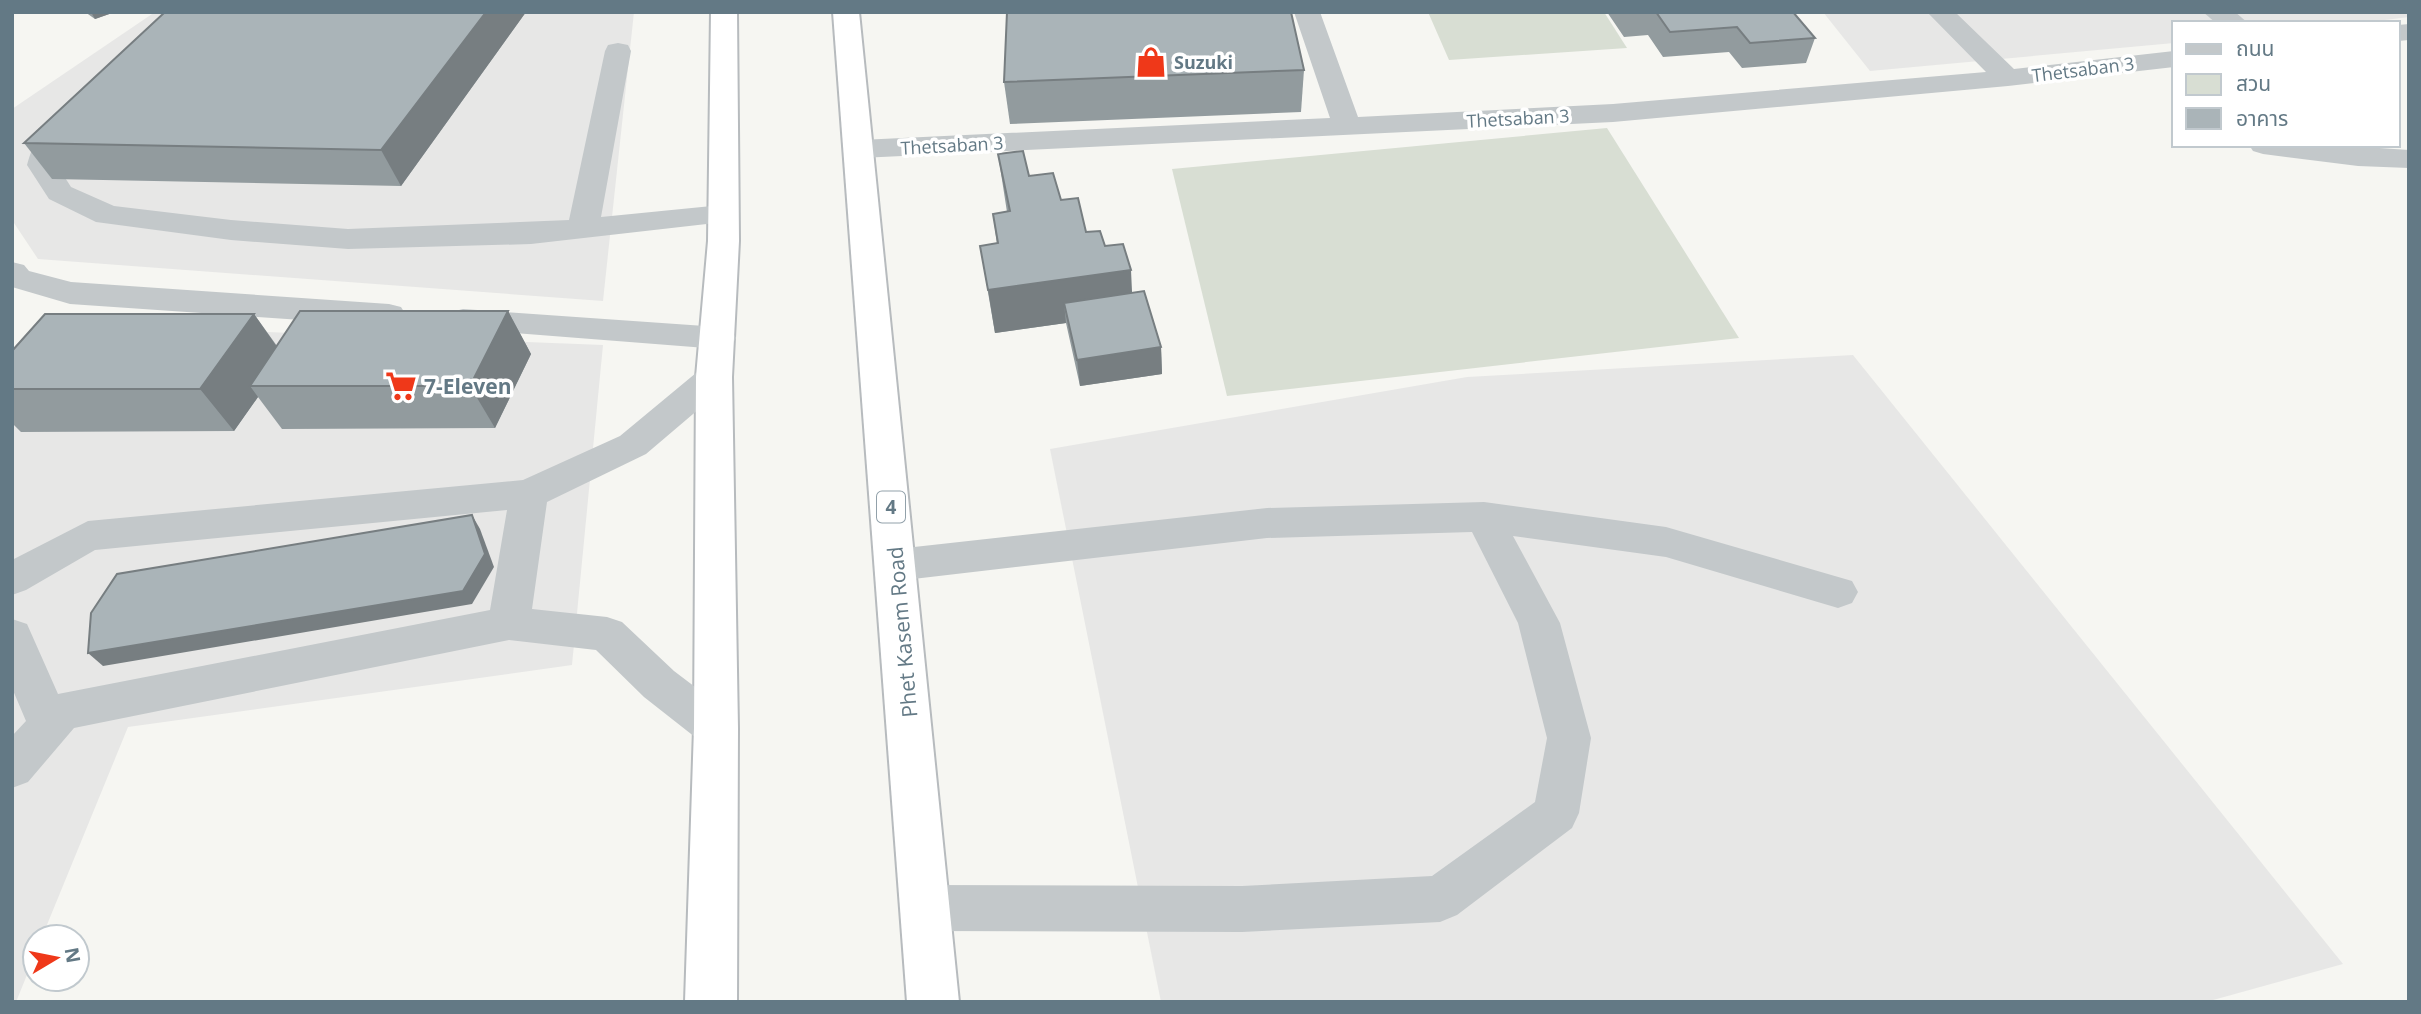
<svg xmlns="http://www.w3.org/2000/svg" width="2421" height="1014" viewBox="0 0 2421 1014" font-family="'Open Sans','Noto Sans Thai',sans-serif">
  <rect width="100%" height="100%" fill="#f6f6f2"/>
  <g fill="#e7e7e6">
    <polygon points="155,12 634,12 603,301 38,259 12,220 12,109"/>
    <polygon points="1823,12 2409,12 2409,17 2361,23 2174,23 2174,43 1870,71"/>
    <polygon points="89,325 603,345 572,665 128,727 42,937 35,937 35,955 16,1002 12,1002 12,404"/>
    <polygon points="1853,355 2343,964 2206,1002 1161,1002 1050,449 1467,377"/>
  </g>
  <g fill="#d8ded3">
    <polygon points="1428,12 1604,12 1627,48 1449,60"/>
    <polygon points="1607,128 1739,338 1227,396 1172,169"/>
  </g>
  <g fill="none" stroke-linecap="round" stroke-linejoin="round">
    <defs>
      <g id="highway">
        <polygon points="711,12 737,12 739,241 732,377 738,728 737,1002 685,1002 694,728 696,377 708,241"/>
        <polygon points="833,12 859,12 959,1002 907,1002"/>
      </g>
    </defs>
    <use href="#highway" stroke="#b7bbbe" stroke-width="4"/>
    <g fill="#c3c8ca" fill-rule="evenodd">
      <polygon points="1294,12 1320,12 1358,117 1613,104 1986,72 1927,12 1955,12 2014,69 2174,51 2174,67 2008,86 1613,122 860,158 850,155 845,149 850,143 860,140 1330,118"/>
      <polygon points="2203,12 2235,12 2248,23 2216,23"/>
      <polygon points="2409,24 2409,40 2398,41 2398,25"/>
      <path d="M618 43 628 45 631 51 601 217 722 205 733 207 738 214 733 221 531 244 348 249 231 240 96 222 49 199 27 165C34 142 43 115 72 122L76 128 64 142 57 165 71 187 114 206 231 220 348 229 569 220 605 51 608 45Z"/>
      <polygon points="2249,145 2335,145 2409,150 2409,168 2358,166 2263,154 2253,151"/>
      <polygon points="12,262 24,265 29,271 71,282 389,304 401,307 406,315 401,323 389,326 70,304 12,287"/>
      <polygon points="463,309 719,327 731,330 736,338 731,346 719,349 451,328 446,320 451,312"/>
      <polygon points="714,365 726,368 732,377 726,386 646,454 547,502 532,609 607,617 622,622 674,671 732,715 738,728 732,741 716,747 700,741 644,697 596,650 509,640 74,728 28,782 12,788 12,736 26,721 12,688 12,619 27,624 58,694 490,610 507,510 95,550 26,590 12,595 12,560 88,521 523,480 620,436 702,368"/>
      <polygon points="1484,502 1666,527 1852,581 1858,592 1852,603 1838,608 1666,557 1513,536 1560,623 1591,738 1579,813 1572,828 1457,915 1440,922 1242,932 925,931 908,924 901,908 908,892 925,885 1242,886 1432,876 1535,802 1547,738 1518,623 1472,532 1267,538 896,581 882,576 876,565 882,554 896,549 1267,508"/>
    </g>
    <use href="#highway" fill="#fff" fill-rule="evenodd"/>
  </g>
  <g fill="#929b9e">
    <polygon points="85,12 115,12 95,19"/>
    <polygon points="526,12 401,186 52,179 24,143"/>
    <polygon points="1607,12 1796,12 1795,15 1815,38 1806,63 1742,68 1729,52 1663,57 1648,35 1624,37"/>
    <polygon points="1304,70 1301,112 1010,124 1004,82"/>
    <polygon points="998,154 1061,200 1086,232 1105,246 1132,293 1161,347 1162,374 1080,386 1066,323 995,333 980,246 997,244 993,214 1007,212"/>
    <polygon points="508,311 531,354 495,428 282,429 258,397 234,431 21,432 12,423 12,351 254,314 277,346"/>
  </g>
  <g fill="#777e81">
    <polygon points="91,12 115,12 95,19"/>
    <polygon points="486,12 526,12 401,186 381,150"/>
    <polygon points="1131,270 1133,313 1064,303 1066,323 995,333 988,290"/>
    <polygon points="508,311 531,354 495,428 470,386"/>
    <polygon points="254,314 284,357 250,386 258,397 234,431 200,389"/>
    <polygon points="1161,347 1162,374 1080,386 1077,360"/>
    <polygon points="472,515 480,529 494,567 472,604 103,666 88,653"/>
  </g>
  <g fill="#aab4b8" stroke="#777e81" stroke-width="2">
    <polygon points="165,12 486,12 381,150 24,143"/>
    <polygon points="1007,12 1291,12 1304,70 1004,82"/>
    <polygon points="1656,12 1793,12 1815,38 1750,43 1737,27 1670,32"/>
    <polygon points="1023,151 1029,176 1053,173 1061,200 1078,198 1086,232 1100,231 1105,246 1123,244 1131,270 988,290 980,246 998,243 993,214 1010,211 998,154"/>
    <polygon points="1144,291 1161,347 1077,360 1064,303"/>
    <polygon points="300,311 508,311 470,386 250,386"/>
    <polygon points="45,314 254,314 200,389 12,389 12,351"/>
    <polygon points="472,515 485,554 463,591 88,653 91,613 117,574"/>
  </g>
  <defs>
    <symbol id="shop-bare" viewBox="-9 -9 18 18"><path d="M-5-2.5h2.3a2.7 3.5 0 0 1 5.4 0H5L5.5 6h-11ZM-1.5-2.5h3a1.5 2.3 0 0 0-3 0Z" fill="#ef3819" stroke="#fff" stroke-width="2.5" paint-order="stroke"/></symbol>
    <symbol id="supermarket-bare" viewBox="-9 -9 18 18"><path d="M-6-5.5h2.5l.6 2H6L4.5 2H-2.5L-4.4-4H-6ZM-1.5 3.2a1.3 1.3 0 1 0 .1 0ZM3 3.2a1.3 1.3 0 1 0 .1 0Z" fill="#ef3819" stroke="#fff" stroke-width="2.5" paint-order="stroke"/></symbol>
  </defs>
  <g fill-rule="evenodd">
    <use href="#shop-bare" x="1129" y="40" width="44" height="44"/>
    <use href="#supermarket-bare" x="379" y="364" width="44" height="44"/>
  </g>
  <g text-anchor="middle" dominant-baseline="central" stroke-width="7" stroke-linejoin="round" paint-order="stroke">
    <g font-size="18" font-weight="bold" fill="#637985" stroke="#fff" text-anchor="start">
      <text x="1174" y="62">Suzuki</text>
    </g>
    <g font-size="18" fill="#637985" stroke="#fff">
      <text transform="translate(2083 69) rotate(-7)">Thetsaban 3</text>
      <text transform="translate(1518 118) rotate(-3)">Thetsaban 3</text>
      <text transform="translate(952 145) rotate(-3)">Thetsaban 3</text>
    </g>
    <rect fill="#fff" stroke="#92a1aa" stroke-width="2" x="877" y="491.5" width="28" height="31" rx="5"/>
    <g font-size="19" font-weight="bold" fill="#637985">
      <text x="891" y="507">4</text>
    </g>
    <g font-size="21" font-weight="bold" fill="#637985" stroke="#fff" text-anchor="start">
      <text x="424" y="386">7-Eleven</text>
    </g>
    <g font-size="21" fill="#637985" stroke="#fff">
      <text transform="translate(902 632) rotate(-95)">Phet Kasem Road</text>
    </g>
  </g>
  <rect width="2421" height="1014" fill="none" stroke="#637985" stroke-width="28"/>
  <rect x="2172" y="21" width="228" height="126" fill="#ffffff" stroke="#c1c9ce" stroke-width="2"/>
  <rect x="2186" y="44" width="35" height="10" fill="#c3c8ca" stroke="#c1c9ce" stroke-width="2"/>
  <text x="2236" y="56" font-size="21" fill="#637985">ถนน</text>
  <rect x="2186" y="74" width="35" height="21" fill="#d8ded3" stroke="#c1c9ce" stroke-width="2"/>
  <text x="2236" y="91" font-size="21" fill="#637985">สวน</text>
  <rect x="2186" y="108" width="35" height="21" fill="#aab4b8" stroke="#c1c9ce" stroke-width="2"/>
  <text x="2236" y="126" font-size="21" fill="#637985">อาคาร</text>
  <g transform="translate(56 958) rotate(80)"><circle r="33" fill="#ffffff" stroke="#c1c9ce" stroke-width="2"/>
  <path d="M0-5L12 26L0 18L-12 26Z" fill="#ef3819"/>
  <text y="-10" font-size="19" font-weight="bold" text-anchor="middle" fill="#637985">N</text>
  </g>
</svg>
